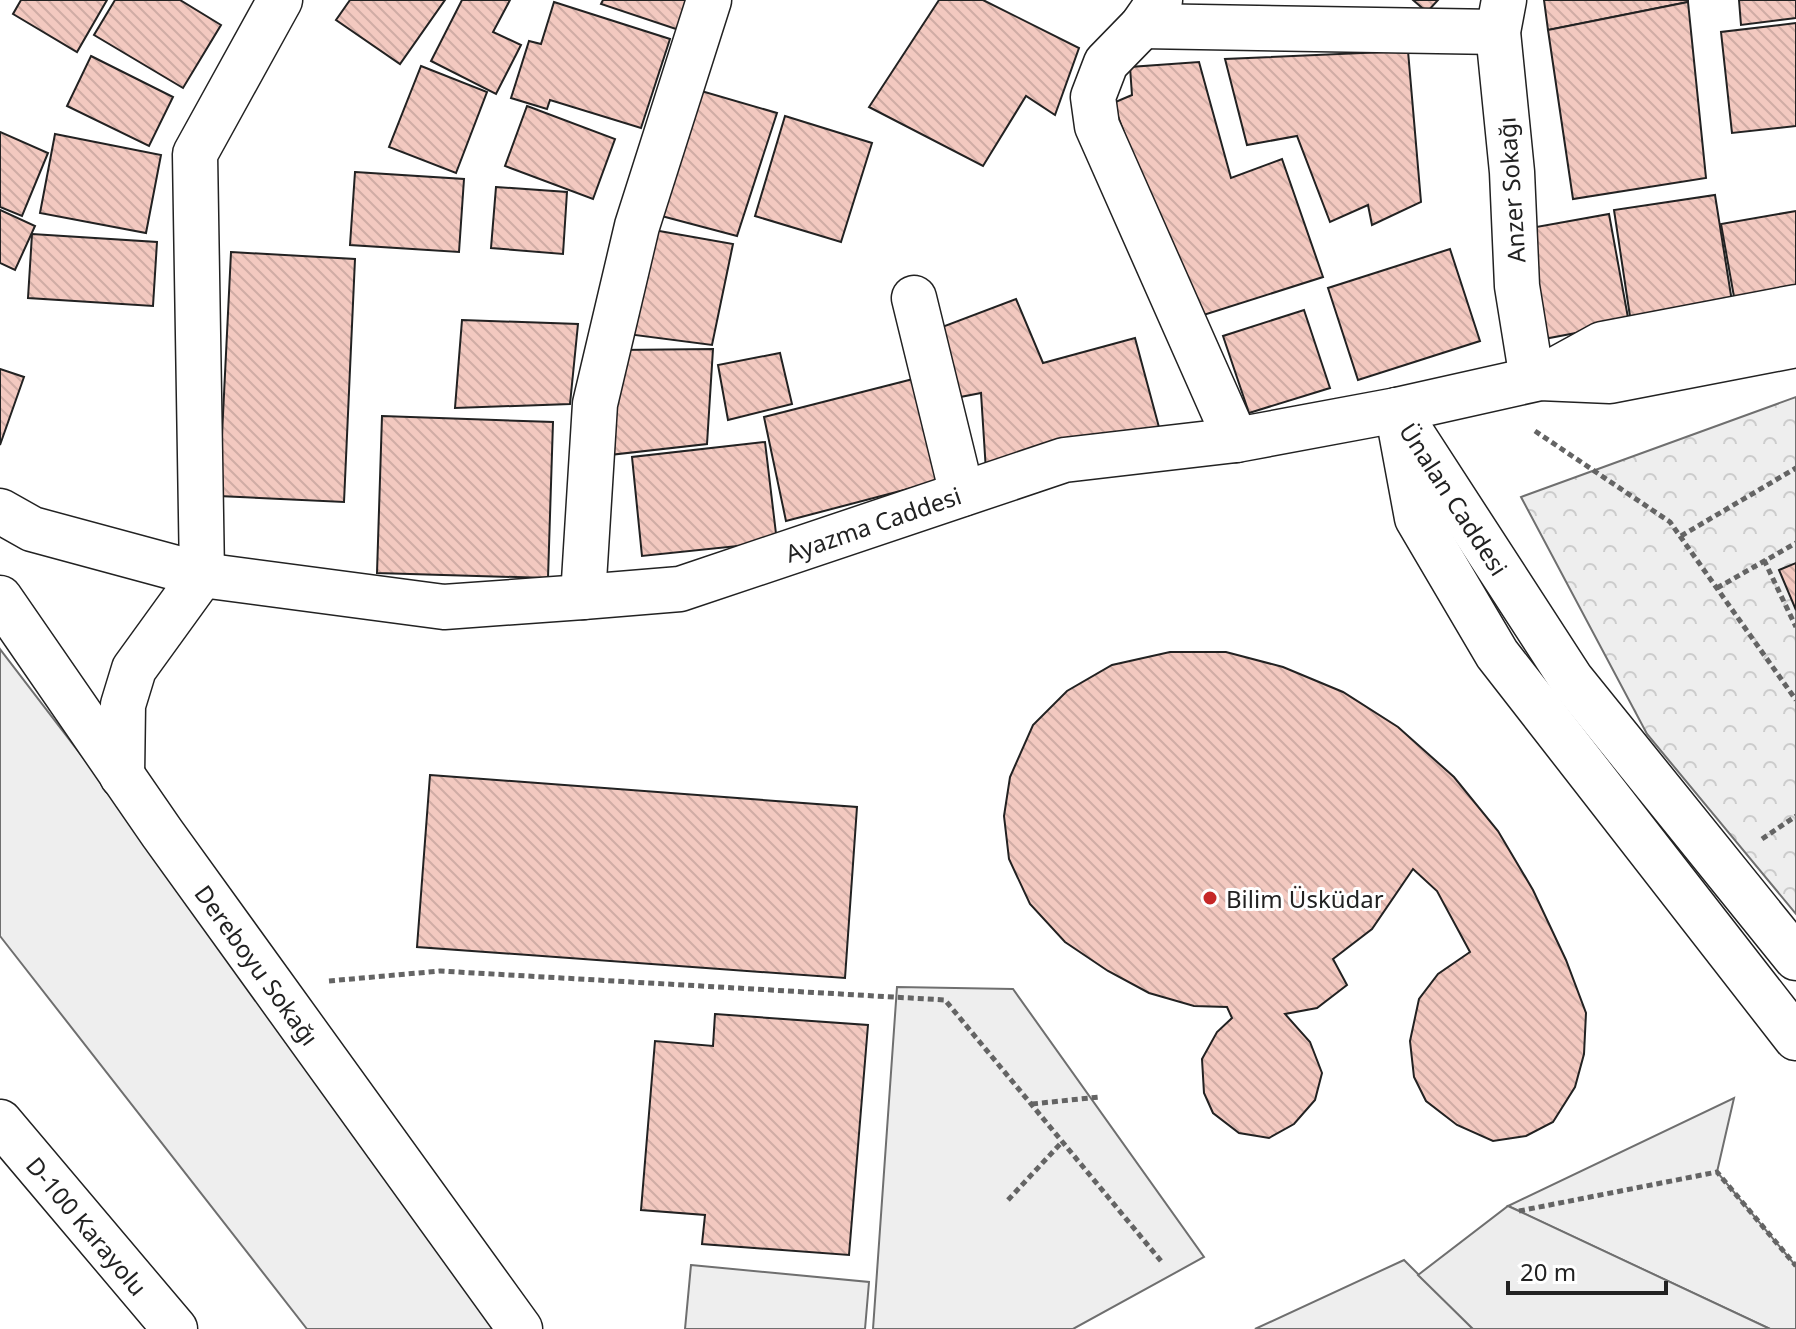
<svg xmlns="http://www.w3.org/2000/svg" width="1796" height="1329" viewBox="0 0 1796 1329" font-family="'Noto Sans',sans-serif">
  <defs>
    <pattern id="park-crowns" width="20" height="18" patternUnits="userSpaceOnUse" patternTransform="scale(2)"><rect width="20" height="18" fill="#eee"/><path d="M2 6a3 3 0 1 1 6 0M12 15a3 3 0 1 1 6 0" fill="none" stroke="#ccc"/></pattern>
    <pattern id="building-back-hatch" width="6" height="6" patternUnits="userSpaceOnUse" patternTransform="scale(2)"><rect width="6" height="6" fill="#f3c9c0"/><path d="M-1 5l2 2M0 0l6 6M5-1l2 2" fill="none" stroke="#d0aca5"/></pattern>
  </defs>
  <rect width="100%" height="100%" fill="#fff"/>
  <g fill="#eee" stroke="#6f6f6f" stroke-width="2">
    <polygon points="0,649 121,807 495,1329 307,1329 0,936"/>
    <polygon points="897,987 1013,989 1204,1257 1073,1329 873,1329"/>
    <polygon points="1734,1098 1717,1172 1796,1266 1796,1329 1770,1329 1508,1206"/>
    <polygon points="1404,1260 1473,1329 1255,1329"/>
    <polygon points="691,1265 869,1282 865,1329 685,1329"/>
  </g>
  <polygon fill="url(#park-crowns)" stroke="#6f6f6f" stroke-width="2" points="1796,397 1796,914 1647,734 1521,497"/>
  <polygon fill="#ededed" stroke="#6f6f6f" stroke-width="2" points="1508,1206 1519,1211 1770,1329 1473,1329 1418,1275"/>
  <g fill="url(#building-back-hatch)" stroke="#222" stroke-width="2">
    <polygon points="21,0 107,0 77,52 13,14"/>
    <polygon points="115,0 180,0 221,25 183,88 94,35"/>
    <polygon points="350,0 445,0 400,64 336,20"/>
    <polygon points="462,0 510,0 493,32 521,45 496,94 431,61"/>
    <polygon points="603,0 693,0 679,30 601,4"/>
    <polygon points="939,0 983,0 1079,48 1055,115 1026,96 983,166 869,107"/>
    <polygon points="1413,0 1438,0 1427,12"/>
    <polygon points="1544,0 1688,0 1688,2 1548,30"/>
    <polygon points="1739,0 1796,0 1796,18 1741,25"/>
    <polygon points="554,2 670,39 641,128 550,100 547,109 511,98 529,41 541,44"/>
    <polygon points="1688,2 1706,178 1573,199 1548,30"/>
    <polygon points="1796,23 1796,126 1732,133 1721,32"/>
    <polygon points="1408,51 1421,202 1372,225 1368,205 1330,222 1297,136 1247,145 1225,59"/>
    <polygon points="91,56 173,97 149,146 67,106"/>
    <polygon points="1199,62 1231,178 1282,159 1323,277 1194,318 1113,103 1132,95 1130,67"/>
    <polygon points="421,66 487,92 456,173 389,147"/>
    <polygon points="691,88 777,113 737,236 654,214"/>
    <polygon points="527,106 615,139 593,199 505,166"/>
    <polygon points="785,116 872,143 841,242 755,216"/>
    <polygon points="0,132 48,153 22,216 0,207"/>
    <polygon points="55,134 161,155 146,233 40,213"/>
    <polygon points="355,172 464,179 459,252 350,245"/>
    <polygon points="496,187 567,192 563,254 491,248"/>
    <polygon points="1715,195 1733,308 1631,323 1614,210"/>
    <polygon points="0,210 35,226 15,270 0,263"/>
    <polygon points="1796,211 1796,298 1736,308 1721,224"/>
    <polygon points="1609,214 1629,323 1544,339 1525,229"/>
    <polygon points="648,229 733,244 712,345 627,334"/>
    <polygon points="32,234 157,242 153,306 28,298"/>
    <polygon points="1450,249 1480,341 1358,380 1328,288"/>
    <polygon points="231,252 355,259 344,502 219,496"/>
    <polygon points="1016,299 1043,363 1135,338 1160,431 986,471 981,393 955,398 934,330"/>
    <polygon points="1304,310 1330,388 1249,413 1223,336"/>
    <polygon points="462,320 578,324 570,404 455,408"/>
    <polygon points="713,349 707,444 609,455 617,350"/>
    <polygon points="780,353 792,404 728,420 718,365"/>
    <polygon points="0,369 24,377 0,445"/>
    <polygon points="917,378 946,479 786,521 764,417"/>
    <polygon points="382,416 553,422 548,578 377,573"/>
    <polygon points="765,442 777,542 642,556 632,457"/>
    <polygon points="1796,563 1796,610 1779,570"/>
    <polygon points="1170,652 1226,652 1283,667 1343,692 1398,727 1454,777 1498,831 1533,890 1566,960 1586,1013 1584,1054 1575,1087 1553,1122 1526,1136 1493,1141 1457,1125 1426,1101 1414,1077 1410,1041 1419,999 1438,974 1470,952 1437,891 1413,869 1372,929 1333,959 1347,985 1317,1008 1285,1014 1310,1042 1322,1073 1315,1100 1294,1124 1269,1138 1239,1133 1213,1113 1204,1093 1202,1059 1217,1032 1232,1018 1227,1007 1194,1006 1149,993 1108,971 1065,942 1030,904 1009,859 1004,816 1010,777 1033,725 1067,691 1112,665"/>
    <polygon points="430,775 857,807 845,978 417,947"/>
    <polygon points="715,1014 868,1025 849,1255 702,1244 705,1215 641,1210 655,1041 713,1046"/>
  </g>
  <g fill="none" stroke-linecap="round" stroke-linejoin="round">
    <defs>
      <g id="minor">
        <polyline points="1160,0 1142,26 1106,63 1093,97 1097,126 1236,440"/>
        <polyline points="1504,0 1498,32 1512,172 1517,286 1532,379"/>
        <polyline points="1142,26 1498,32"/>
        <polyline points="914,298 962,494"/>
        <polyline points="0,511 32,529 202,575 444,607 583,597 680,589 1064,460 1236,440 1397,410"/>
        <polyline points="583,597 595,404 637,226 709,0"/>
        <polyline points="0,598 162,833 520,1329"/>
        <polyline points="122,776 123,705 134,669 202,575 195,154 280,0"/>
      </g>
      <g id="tertiary">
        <polyline points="1540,378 1602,344 1796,307"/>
        <polyline points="1397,410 1417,518 1497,654 1796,1038"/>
        <polyline points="1397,410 1540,378 1610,381 1796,345"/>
        <polyline points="1409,429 1571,679 1796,958"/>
      </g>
      <polyline id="trunk" points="0,1122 175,1329"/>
    </defs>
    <use href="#minor" stroke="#222" stroke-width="47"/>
    <use href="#tertiary" stroke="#222" stroke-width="47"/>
    <use href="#trunk" stroke="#222" stroke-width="47"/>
    <g stroke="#646464" stroke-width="5" stroke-dasharray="6 4" stroke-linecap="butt">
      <polyline points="1535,431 1670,522 1796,700"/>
      <polyline points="1681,536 1796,468"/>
      <polyline points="1764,560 1796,627"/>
      <polyline points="1717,588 1796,543"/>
      <polyline points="1762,839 1796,816"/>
      <polyline points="329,981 440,971 945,1000 1161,1261"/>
      <polyline points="1032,1104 1099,1097"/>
      <polyline points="1008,1200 1062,1142"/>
      <polyline points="1519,1211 1717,1172 1796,1266"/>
    </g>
    <use href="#minor" stroke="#fff" stroke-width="44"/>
    <use href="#tertiary" stroke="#fff" stroke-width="44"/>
    <use href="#trunk" stroke="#fff" stroke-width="44"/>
  </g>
  <circle fill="#c62828" stroke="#fff" stroke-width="3" cx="1210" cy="898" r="8"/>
  <g text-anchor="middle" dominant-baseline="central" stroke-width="6" stroke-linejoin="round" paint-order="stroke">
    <g font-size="24" fill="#222" stroke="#fff">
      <text transform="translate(1511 190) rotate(-94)">Anzer Sokağı</text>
      <text transform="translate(1454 499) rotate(57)">Ünalan Caddesi</text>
      <text transform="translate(873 524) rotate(-19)">Ayazma Caddesi</text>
      <text transform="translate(257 965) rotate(54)">Dereboyu Sokağı</text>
      <text transform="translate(87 1226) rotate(50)">D-100 Karayolu</text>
    </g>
    <g font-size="24" fill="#222" stroke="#fff" text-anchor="start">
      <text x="1226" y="898">Bilim Üsküdar</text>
    </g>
  </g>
  <path d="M1508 1281v12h158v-12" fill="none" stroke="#222222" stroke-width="4"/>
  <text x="1520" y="1281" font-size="24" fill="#222222" stroke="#ffffff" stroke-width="6" paint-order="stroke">20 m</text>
</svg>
